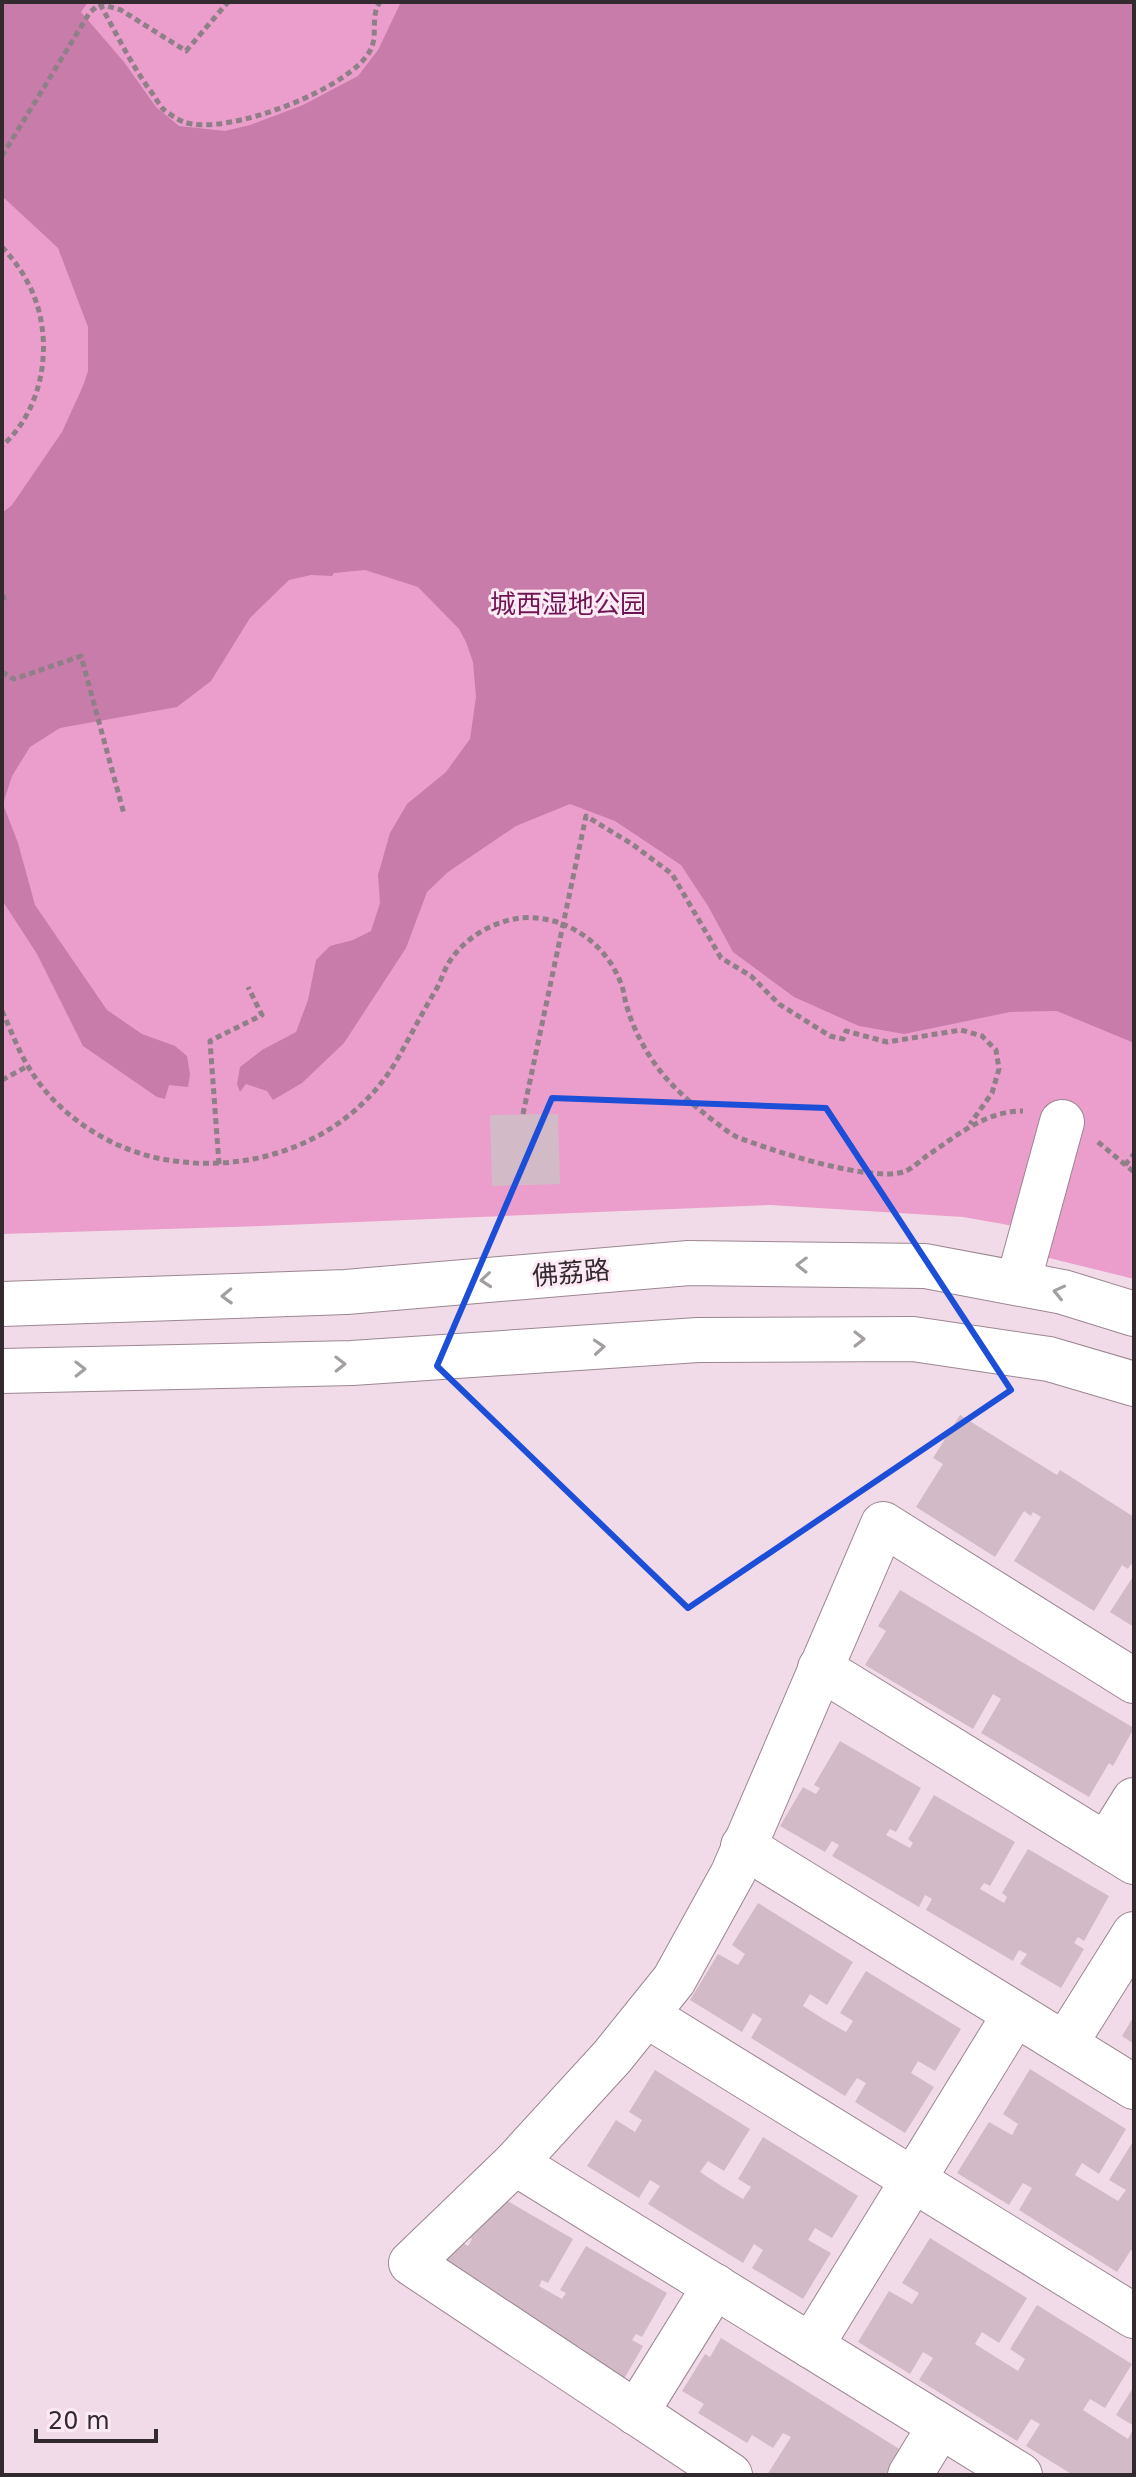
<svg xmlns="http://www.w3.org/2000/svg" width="1136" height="2477" viewBox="0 0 1136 2477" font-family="'DejaVu Sans','Noto Sans SC',sans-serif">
  <rect width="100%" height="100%" fill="#f2dbe8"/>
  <polygon fill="#eb9ecb" points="2,2 1134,2 1134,1279 1045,1257 1048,1232 963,1217 770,1205 261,1226 2,1234"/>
  <polygon fill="#c87ca9" points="2,2 88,2 81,12 124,62 156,107 179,126 225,131 250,125 303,105 358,76 378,50 401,2 1134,2 1134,1043 1057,1011 1010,1012 904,1034 859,1026 794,997 733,952 708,906 681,865 615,821 570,804 516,826 448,872 427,892 406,948 344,1043 302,1083 273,1100 267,1091 246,1084 240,1092 237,1084 240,1067 262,1050 296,1032 308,1000 316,960 330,946 353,940 371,931 380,903 378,875 390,833 407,804 446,772 470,739 476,697 473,662 466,642 459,629 418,587 365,570 334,573 332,576 311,575 289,580 250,618 211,681 177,707 60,728 30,747 12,776 3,804 18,843 35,905 107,1010 142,1034 175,1046 187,1056 190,1074 188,1087 169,1085 165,1099 157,1097 83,1046 37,954 2,900 2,513 12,505 62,432 83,386 88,371 88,327 58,248 2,196"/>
  <g fill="#d2bbc7">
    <polygon points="558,1114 560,1184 492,1186 490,1115"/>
    <polygon points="960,1415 1057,1475 1060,1470 1134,1517 1134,1566 1131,1564 1128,1569 1122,1565 1094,1611 1014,1561 1041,1517 1033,1512 1031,1516 1024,1511 995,1557 916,1507 943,1464 933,1458"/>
    <polygon points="1134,1575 1134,1627 1110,1612"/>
    <polygon points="900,1590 1134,1728 1113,1766 1109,1763 1089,1797 981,1733 1001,1699 993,1694 973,1729 865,1665 886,1631 878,1626"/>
    <polygon points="840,1741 921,1788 896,1832 890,1829 886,1835 910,1848 913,1843 908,1839 934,1795 1015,1842 990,1886 984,1883 980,1889 1004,1903 1007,1897 1002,1893 1028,1849 1109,1896 1084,1941 1078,1937 1074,1943 1084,1949 1061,1988 1020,1964 1027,1954 1019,1950 1013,1961 926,1910 932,1899 925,1895 919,1907 832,1856 839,1845 832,1841 825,1852 780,1826 803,1787 816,1794 820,1788 814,1785"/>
    <polygon points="758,1903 853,1962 827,2005 810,1994 803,2006 825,2020 846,2032 853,2021 840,2013 866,1971 961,2029 935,2071 918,2061 911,2073 934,2087 905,2133 855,2102 866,2083 857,2078 845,2096 751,2038 762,2019 753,2013 742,2032 690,2000 718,1954 738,1965 745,1954 732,1945"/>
    <polygon points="1134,2016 1134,2044 1122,2036"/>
    <polygon points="1030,2069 1126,2129 1099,2174 1082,2163 1075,2175 1118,2201 1126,2190 1109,2180 1134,2140 1134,2252 1131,2250 1117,2272 1019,2210 1032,2188 1023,2183 1009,2205 957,2173 989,2122 1012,2135 1018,2124 1003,2114"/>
    <polygon points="655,2070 750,2129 724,2171 708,2161 700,2172 723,2187 743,2199 751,2187 738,2179 763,2137 858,2196 832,2238 815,2228 808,2240 831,2253 803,2299 752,2268 763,2250 754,2244 743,2263 648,2204 660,2186 650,2180 639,2198 587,2166 616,2120 635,2132 642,2120 629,2112"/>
    <polygon points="492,2192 573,2239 548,2283 542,2280 539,2286 562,2299 566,2293 560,2290 586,2246 667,2293 642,2337 636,2334 632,2340 643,2346 620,2386 578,2361 585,2351 578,2346 571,2357 432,2278 455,2238 468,2246 472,2239 466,2236"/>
    <polygon points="930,2238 1027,2298 999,2343 982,2332 975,2344 1018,2371 1025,2359 1010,2349 1037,2305 1132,2364 1105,2408 1090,2399 1083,2410 1128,2439 1134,2428 1134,2475 1073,2475 1026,2446 1040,2424 1031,2419 1017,2441 919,2380 933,2358 923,2352 910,2374 858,2342 889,2291 912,2304 919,2293 902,2283"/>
    <polygon points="721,2338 901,2450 885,2475 767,2475 791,2437 783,2433 773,2448 752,2435 747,2443 698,2413 704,2404 682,2391 705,2354 710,2357"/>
    <polygon points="1134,2386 1134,2426 1116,2415"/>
  </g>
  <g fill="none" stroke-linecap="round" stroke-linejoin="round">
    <defs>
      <g id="minor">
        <polyline points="1018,1283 1062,1122"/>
        <polyline points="820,1668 1134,1862"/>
        <polyline points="1106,1845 1134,1800"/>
        <polyline points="743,1846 1134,2087"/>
        <polyline points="646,2015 1134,2316"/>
        <polyline points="1065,2044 1134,1934"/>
        <polyline points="515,2163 1020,2475"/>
        <polyline points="811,2346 1015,2014"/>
        <polyline points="636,2413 715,2286"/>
        <polyline points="730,2475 411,2263 515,2163 612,2057 674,1980 733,1873 883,1524 1134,1681"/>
        <polyline points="910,2475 940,2426"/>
      </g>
      <g id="major">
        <polyline points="2,1304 346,1292 689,1263 925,1266 1063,1292 1134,1314"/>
        <polyline points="2,1371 352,1363 698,1340 913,1339 1049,1359 1134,1384"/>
      </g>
    </defs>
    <use href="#minor" stroke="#9b8691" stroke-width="46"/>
    <use href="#major" stroke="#9b8691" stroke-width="46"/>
    <g stroke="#8f7f88" stroke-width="5" stroke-dasharray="6 4" stroke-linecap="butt">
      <path d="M100 4C116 33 130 62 149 89 154 95 158 103 163 109 168 113 178 120 184 122 225 137 352 89 371 49 378 34 370 16 380 2"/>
      <polyline points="2,156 90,12 100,4 121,10 186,51 228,2"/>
      <path d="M2 247C13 259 23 272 30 287 55 338 45 408 2 446"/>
      <polyline points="2,594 4,598 2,600"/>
      <polyline points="2,672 14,679 81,656 124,814"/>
      <path d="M2 1011C11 1030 19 1053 31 1071 59 1117 115 1152 168 1160 257 1175 352 1139 398 1058 411 1035 423 1011 437 988 441 980 444 971 448 964 463 939 491 922 520 918 563 914 604 941 620 981 624 989 624 998 627 1007 631 1021 638 1037 646 1050 664 1081 687 1100 715 1122 722 1127 729 1133 737 1137 770 1150 873 1184 906 1171 913 1168 921 1160 928 1155 958 1135 985 1111 1023 1111"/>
      <polyline points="2,1080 28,1066"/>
      <polyline points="523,1114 586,816 632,844 672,874 721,958 751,976 779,1004 830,1036 843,1039 846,1031 887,1042 961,1030 982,1036 996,1050 999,1069 992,1093 970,1124"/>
      <polyline points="1098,1142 1134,1172"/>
      <polyline points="219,1164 210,1041 262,1015 248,987"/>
      <polyline points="1125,1165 1134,1154"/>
    </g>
    <use href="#minor" stroke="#fff" stroke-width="44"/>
    <use href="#major" stroke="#fff" stroke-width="44"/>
  </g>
  <defs><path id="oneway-chevron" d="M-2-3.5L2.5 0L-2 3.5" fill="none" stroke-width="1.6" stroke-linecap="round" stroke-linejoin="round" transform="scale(2)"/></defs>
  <g stroke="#a39fa1">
    <use href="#oneway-chevron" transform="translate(802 1265) rotate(-179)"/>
    <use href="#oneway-chevron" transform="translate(486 1280) rotate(175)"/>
    <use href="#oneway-chevron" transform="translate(1059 1292) rotate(-167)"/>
    <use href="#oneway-chevron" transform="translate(227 1296) rotate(178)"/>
    <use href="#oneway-chevron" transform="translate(859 1339)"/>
    <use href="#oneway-chevron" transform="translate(599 1347) rotate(-4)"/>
    <use href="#oneway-chevron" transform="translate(340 1364) rotate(-1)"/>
    <use href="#oneway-chevron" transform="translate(80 1369) rotate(-1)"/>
  </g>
  <path fill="none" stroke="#1d4ed8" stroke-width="6" stroke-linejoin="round" d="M552 1098 826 1108 1011 1390 688 1608 437 1366Z"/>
  <g text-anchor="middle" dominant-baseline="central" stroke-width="6" stroke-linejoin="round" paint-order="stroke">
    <g font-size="26" fill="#6f1453" stroke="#fdeaf4">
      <text x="568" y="604">城西湿地公园</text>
    </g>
    <g font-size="26" fill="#332a2f" stroke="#fdeaf4">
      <text transform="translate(571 1273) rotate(-5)">佛荔路</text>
    </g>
  </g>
  <rect width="1136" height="2477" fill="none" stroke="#332a2f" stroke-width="8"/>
  <path d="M36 2429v12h120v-12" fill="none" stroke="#332a2f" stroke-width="4"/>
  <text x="48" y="2429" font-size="24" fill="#332a2f" stroke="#fdeaf4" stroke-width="6" paint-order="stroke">20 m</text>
</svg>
